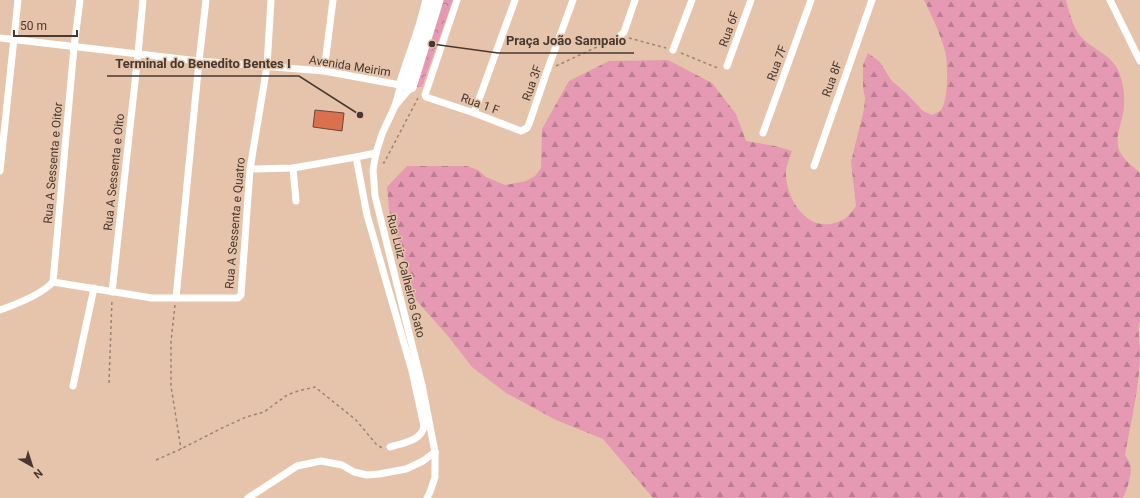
<svg xmlns="http://www.w3.org/2000/svg" width="1140" height="498" viewBox="0 0 1140 498" font-family="Roboto,sans-serif">
  <defs>
    <pattern id="forest-firs" width="22" height="20" patternUnits="userSpaceOnUse"><rect width="22" height="20" fill="#e599b2"/><path d="M5 1l3.5 6h-7zM16 11l3.5 6h-7z" fill="#bb7e91"/></pattern>
    <pattern id="park-crowns" width="20" height="18" patternUnits="userSpaceOnUse"><rect width="20" height="18" fill="#e599b2"/><path d="M2 6a3 3 0 1 1 6 0M12 15a3 3 0 1 1 6 0" fill="none" stroke="#bb7e91"/></pattern>
  </defs>
  <rect width="100%" height="100%" fill="#e6c4ab"/>
  <path fill="url(#forest-firs)" d="M924 0H1066C1069 11 1073 28 1081 37 1093 50 1115 56 1120 75 1123 84 1125 95 1124 105 1124 120 1114 135 1119 150 1123 160 1133 166 1140 173V321C1137 327 1140 343 1140 351 1140 386 1131 421 1125 455 1127 458 1129 461 1130 464 1133 472 1127 490 1123 498H653L603 439 556 420 506 393 472 367 448 336 416 300 389 210 387 187 407 166H467L478 170 486 177 505 185 526 181 535 176 541 168 542 129 569 81 609 61 668 60 712 83 736 114 746 141 775 146 792 151C790 158 785 168 786 175 787 202 810 235 840 221 847 219 852 212 856 206L851 162 864 109 865 98 863 87V65L868 53 880 62 891 80 907 94 923 111 932 115C934 114 938 112 940 111 949 102 948 62 945 51 940 33 932 16 924 0Z"/>
  <polygon fill="url(#park-crowns)" points="439,0 453,0 422,87 416,87"/>
  <polygon fill="#da704e" stroke="#6b483d" points="315,110 344,113 342,131 313,127"/>
  <g fill="none" stroke-linecap="round" stroke-linejoin="round">
    <g stroke="#9c8371" stroke-width="1.5" stroke-dasharray="3 3" stroke-linecap="butt">
      <polyline points="629,38 666,48"/>
      <polyline points="681,53 720,69"/>
      <polyline points="556,66 614,39"/>
      <polyline points="383,162 384,163 418,98"/>
      <polyline points="175,305 171,341 171,386 181,449"/>
      <polyline points="109,383 112,299"/>
      <polyline points="156,460 181,449 222,428 246,417 264,412 287,395 298,391 315,387 356,420 376,444 382,448"/>
    </g>
    <g stroke="#fff" stroke-width="7">
      <polyline points="457,0 425,95 426,97 474,113 521,131 527,128 529,124 547,71 573,0"/>
      <polyline points="1110,0 1140,61"/>
      <polyline points="620,36 624,32 635,0"/>
      <polyline points="0,38 199,61 324,71 411,87 395,106"/>
      <polyline points="673,50 692,0"/>
      <polyline points="727,66 751,0"/>
      <polyline points="324,71 333,0"/>
      <polyline points="401,85 395,106 382,134 376,153 373,170 375,196 422,385 435,452 435,477 430,492 427,498"/>
      <polyline points="474,113 515,0"/>
      <polyline points="763,133 811,0"/>
      <path d="M356 157 367 215 412 371 424 426C422 441 402 443 390 447"/>
      <polyline points="814,166 872,0"/>
      <polyline points="293,168 296,201"/>
      <polyline points="250,169 293,168 356,157 376,153"/>
      <polyline points="0,171 18,0"/>
      <polyline points="53,282 152,298 238,298 241,295 250,169 267,66 271,0"/>
      <polyline points="53,282 74,47 80,0"/>
      <polyline points="112,292 138,54 143,0"/>
      <polyline points="176,298 199,61 206,0"/>
      <path d="M0 310C17 304 41 295 53 282"/>
      <polyline points="73,386 94,288"/>
      <polyline points="248,498 297,466 321,461 342,465 354,472 367,475 379,474 406,469 423,461 435,452"/>
    </g>
    <g stroke="#fff" stroke-width="11">
      <polyline points="401,85 421,26 428,0"/>
      <polyline points="411,87 438,0"/>
    </g>
  </g>
  <g text-anchor="middle" dominant-baseline="central" stroke-width="3" stroke-linejoin="round" paint-order="stroke">
    <g font-size="12" fill="#47392f" stroke="#e6c4ab">
      <text transform="translate(729 29) rotate(-70)">Rua 6F</text>
      <text transform="translate(777 63) rotate(-70)">Rua 7F</text>
      <text transform="translate(350 66) rotate(9)">Avenida Meirim</text>
      <text transform="translate(832 79) rotate(-70)">Rua 8F</text>
      <text transform="translate(532 83) rotate(-71)">Rua 3F</text>
      <text transform="translate(480 104) rotate(20)">Rua 1 F</text>
      <text transform="translate(53 163) rotate(-85)">Rua A Sessenta e Oitor</text>
      <text transform="translate(114 172) rotate(-84)">Rua A Sessenta e Oito</text>
      <text transform="translate(235 223) rotate(-85)">Rua A Sessenta e Quatro</text>
      <text transform="translate(406 276) rotate(76)">Rua Luiz Calheiros Gato</text>
    </g>
  </g>
  <path fill="none" stroke="#47392f" stroke-width="1.5" d="M432 44L498 53H634M360 115L299 76H107"/>
  <g fill="#47392f" stroke="#e6c4ab" stroke-width="1.5">
    <circle cx="432" cy="44" r="4"/>
    <circle cx="360" cy="115" r="4"/>
  </g>
  <g font-size="13" text-anchor="middle" font-weight="bold" fill="#47392f" stroke="#e6c4ab" stroke-width="3" stroke-linejoin="round" paint-order="stroke">
    <text x="566" y="45">Praça João Sampaio</text>
    <text x="203" y="68">Terminal do Benedito Bentes I</text>
  </g>
  <g transform="translate(32 466) rotate(141)" stroke="#e6c4ab" stroke-width="3" paint-order="stroke">
  <path d="M0-3L7 15L0 10L-7 15Z" fill="#47392f"/>
  <text y="-6" font-size="11" font-weight="bold" text-anchor="middle" fill="#47392f">N</text>
  </g>
  <path d="M14 30v6h63v-6" fill="none" stroke="#47392f" stroke-width="2"/>
  <text x="20" y="30" font-size="12" fill="#47392f" stroke="#e6c4ab" stroke-width="3" paint-order="stroke">50 m</text>
</svg>
